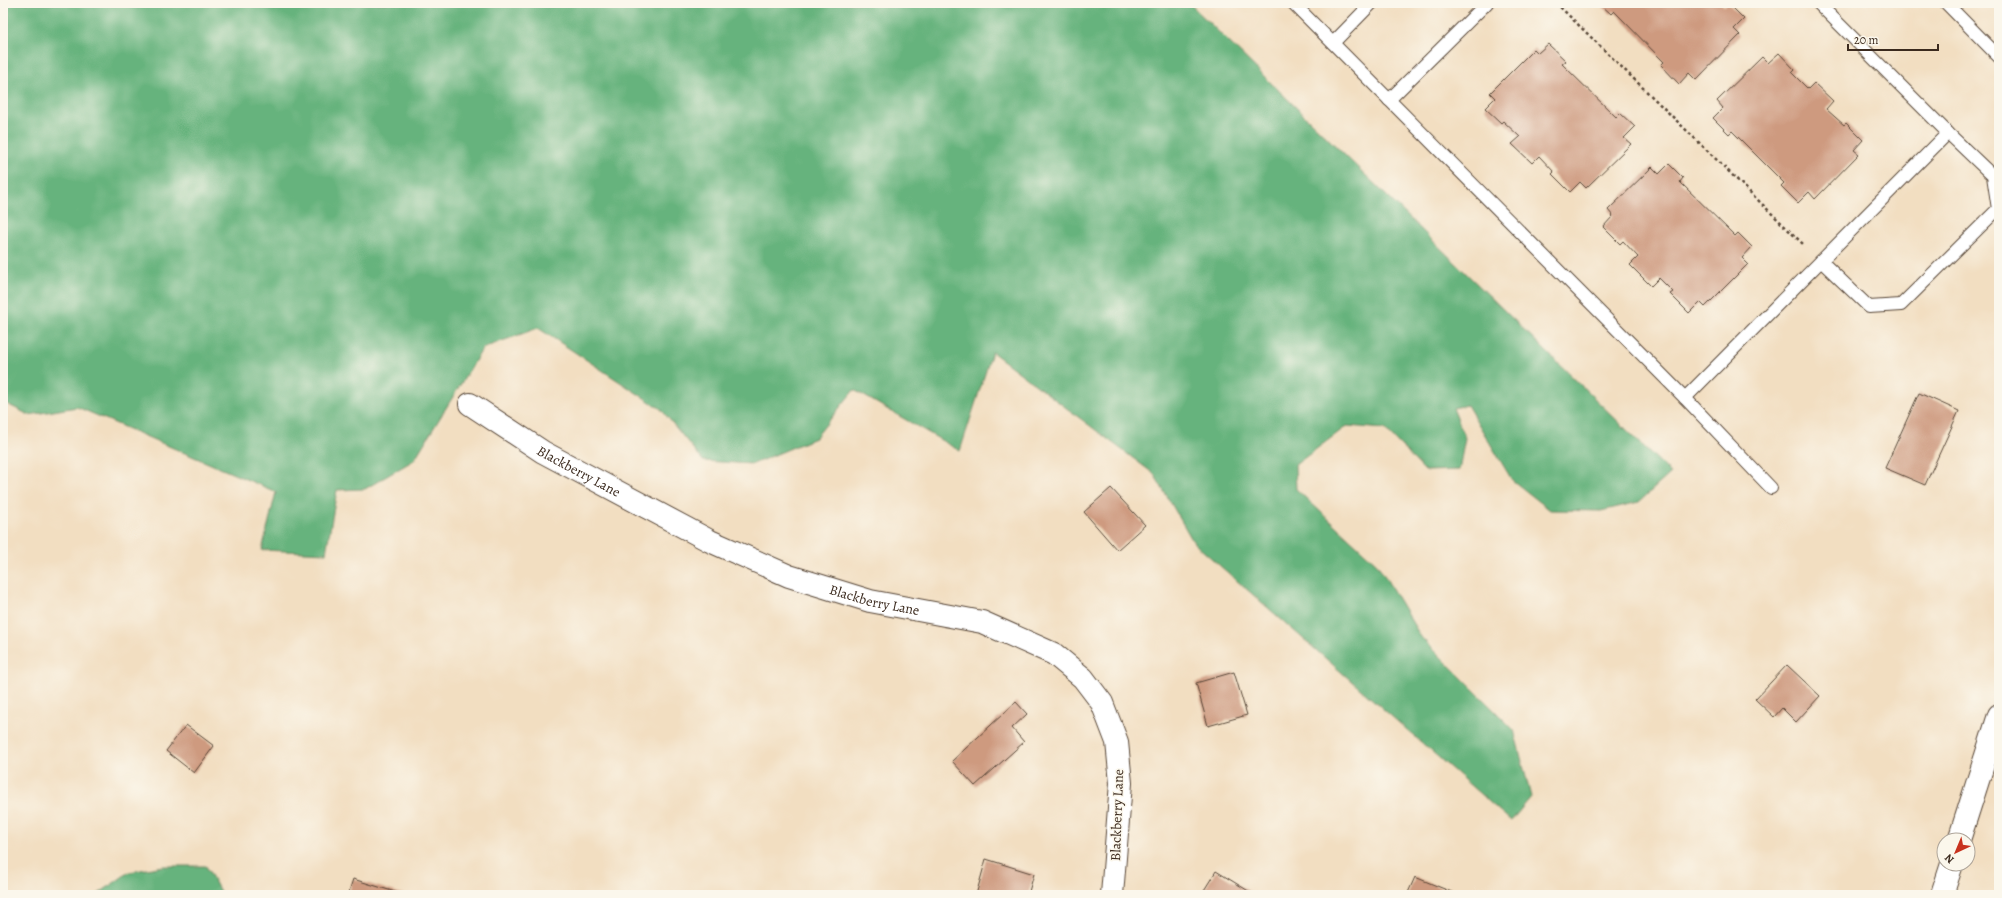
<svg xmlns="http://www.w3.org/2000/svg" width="2002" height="898" viewBox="0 0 2002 898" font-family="Alegreya,serif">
  <rect width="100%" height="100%" fill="#fbf7ec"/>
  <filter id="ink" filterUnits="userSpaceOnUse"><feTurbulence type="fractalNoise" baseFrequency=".025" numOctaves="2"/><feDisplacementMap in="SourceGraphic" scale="8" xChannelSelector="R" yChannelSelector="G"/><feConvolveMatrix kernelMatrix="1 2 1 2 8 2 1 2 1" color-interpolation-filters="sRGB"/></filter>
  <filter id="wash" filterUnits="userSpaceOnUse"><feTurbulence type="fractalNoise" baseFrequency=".012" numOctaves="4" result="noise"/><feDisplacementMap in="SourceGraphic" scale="16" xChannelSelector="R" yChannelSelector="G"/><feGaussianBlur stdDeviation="0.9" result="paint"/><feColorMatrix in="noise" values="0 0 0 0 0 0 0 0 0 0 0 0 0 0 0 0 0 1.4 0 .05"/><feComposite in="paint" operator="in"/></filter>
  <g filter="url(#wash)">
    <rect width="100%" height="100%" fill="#f2dec1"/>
    <g fill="#66b37d" stroke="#506e4e">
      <polygon points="3,3 1189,3 1671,473 1639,502 1601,511 1550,510 1512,480 1467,405 1453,408 1465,438 1459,470 1425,471 1385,429 1347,426 1295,465 1296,489 1378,565 1421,637 1514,730 1531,797 1511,821 1194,543 1154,474 992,352 960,451 854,390 815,438 753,464 703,461 661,409 538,328 483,348 414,460 365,489 337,490 326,553 262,550 276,492 77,407 29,415 3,402"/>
      <polygon points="164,866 206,866 222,895 97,895 129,872"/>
    </g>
    <g id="blocks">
      <g fill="#ce9a7f">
        <polygon points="1599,3 1721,3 1724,6 1728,3 1744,19 1734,29 1740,35 1696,80 1689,73 1679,84 1661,65 1664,62 1614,11 1611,14"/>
        <polygon points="1548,44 1566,61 1562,64 1616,117 1620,113 1635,127 1624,138 1631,144 1586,188 1580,182 1570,192 1552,174 1554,172 1539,156 1532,163 1512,144 1520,137 1503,121 1501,123 1485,108 1495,98 1490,93 1534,49 1538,53"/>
        <polygon points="1779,53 1795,70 1792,73 1808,89 1814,83 1833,101 1826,109 1844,125 1846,123 1863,140 1854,150 1859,154 1815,199 1809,192 1798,203 1781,186 1784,183 1732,131 1729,134 1713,118 1723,108 1717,101 1762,57 1768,63"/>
        <polygon points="1669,164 1683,178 1680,182 1735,236 1738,233 1752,247 1742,258 1748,264 1705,307 1700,302 1689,313 1670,294 1673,292 1659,278 1651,286 1630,265 1638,257 1623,241 1620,244 1603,227 1613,216 1608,210 1652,167 1659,174"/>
        <polygon points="1919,393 1959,411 1925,485 1885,468"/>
        <polygon points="1111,488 1145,525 1117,550 1084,512"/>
        <polygon points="1787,665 1820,696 1796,722 1782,708 1774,717 1755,699"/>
        <polygon points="1234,672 1247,715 1208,726 1196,683"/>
        <polygon points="1016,702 1027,714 1012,728 1024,742 975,786 952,761"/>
        <polygon points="186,725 214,746 194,773 166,751"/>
        <polygon points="986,859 1034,874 1028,895 976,895"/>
        <polygon points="1216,871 1255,895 1201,895"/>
        <polygon points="1415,877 1459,895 1407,895"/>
        <polygon points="353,879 405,895 348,895"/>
      </g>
    </g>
  </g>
  <g filter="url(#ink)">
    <use href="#blocks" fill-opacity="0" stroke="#564536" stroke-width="1"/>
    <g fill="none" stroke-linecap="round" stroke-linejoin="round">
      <defs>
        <g id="lane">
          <polyline points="1293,3 1685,398 1771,488"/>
          <polyline points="1946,3 1999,57"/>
          <polyline points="1333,43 1372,3"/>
          <polyline points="1389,100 1487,3"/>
          <polyline points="1821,261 1869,307 1901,305 1998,209 1993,176 1948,133"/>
          <polyline points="1685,398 1948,133 1818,3"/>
        </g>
        <g id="street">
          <path id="s1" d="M470 404 543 452 710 541 789 576 870 601 982 622 1054 654 1083 678 1102 703 1117 742 1121 783 1112 895"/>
        </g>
        <g id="secondary">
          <polyline points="1959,840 1999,715"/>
          <polyline points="1942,895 1952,864"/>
        </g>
      </defs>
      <use href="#lane" stroke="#564536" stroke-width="14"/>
      <use href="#street" stroke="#564536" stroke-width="24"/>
      <use href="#secondary" stroke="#564536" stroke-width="24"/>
      <polyline stroke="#564536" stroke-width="2.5" stroke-dasharray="3 3" stroke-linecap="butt" points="1556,3 1805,246"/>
      <use href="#lane" stroke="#fff" stroke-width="12"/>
      <use href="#street" stroke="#fff" stroke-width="22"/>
      <use href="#secondary" stroke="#fff" stroke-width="22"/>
    </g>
  </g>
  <g text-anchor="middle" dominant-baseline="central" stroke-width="3" stroke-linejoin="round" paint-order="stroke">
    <g font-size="14" fill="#3b2a1e" stroke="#fbf7ec">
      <text stroke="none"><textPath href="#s1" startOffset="128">Blackberry Lane</textPath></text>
      <text stroke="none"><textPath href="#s1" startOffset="452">Blackberry Lane</textPath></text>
      <text transform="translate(1117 815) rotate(-88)">Blackberry Lane</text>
    </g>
  </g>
  <rect width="2002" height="898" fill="none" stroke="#fbf7ec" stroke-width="16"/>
  <g transform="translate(1956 852) rotate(224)"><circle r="19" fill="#fbf7ec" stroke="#aea59a"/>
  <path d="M0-3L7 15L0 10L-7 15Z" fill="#c8321e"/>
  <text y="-6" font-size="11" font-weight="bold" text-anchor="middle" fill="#3b2a1e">N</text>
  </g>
  <path d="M1848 44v6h90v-6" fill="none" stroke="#3b2a1e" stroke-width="2"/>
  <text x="1854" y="44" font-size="12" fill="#3b2a1e" stroke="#fbf7ec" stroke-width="3" paint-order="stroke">20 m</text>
</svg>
